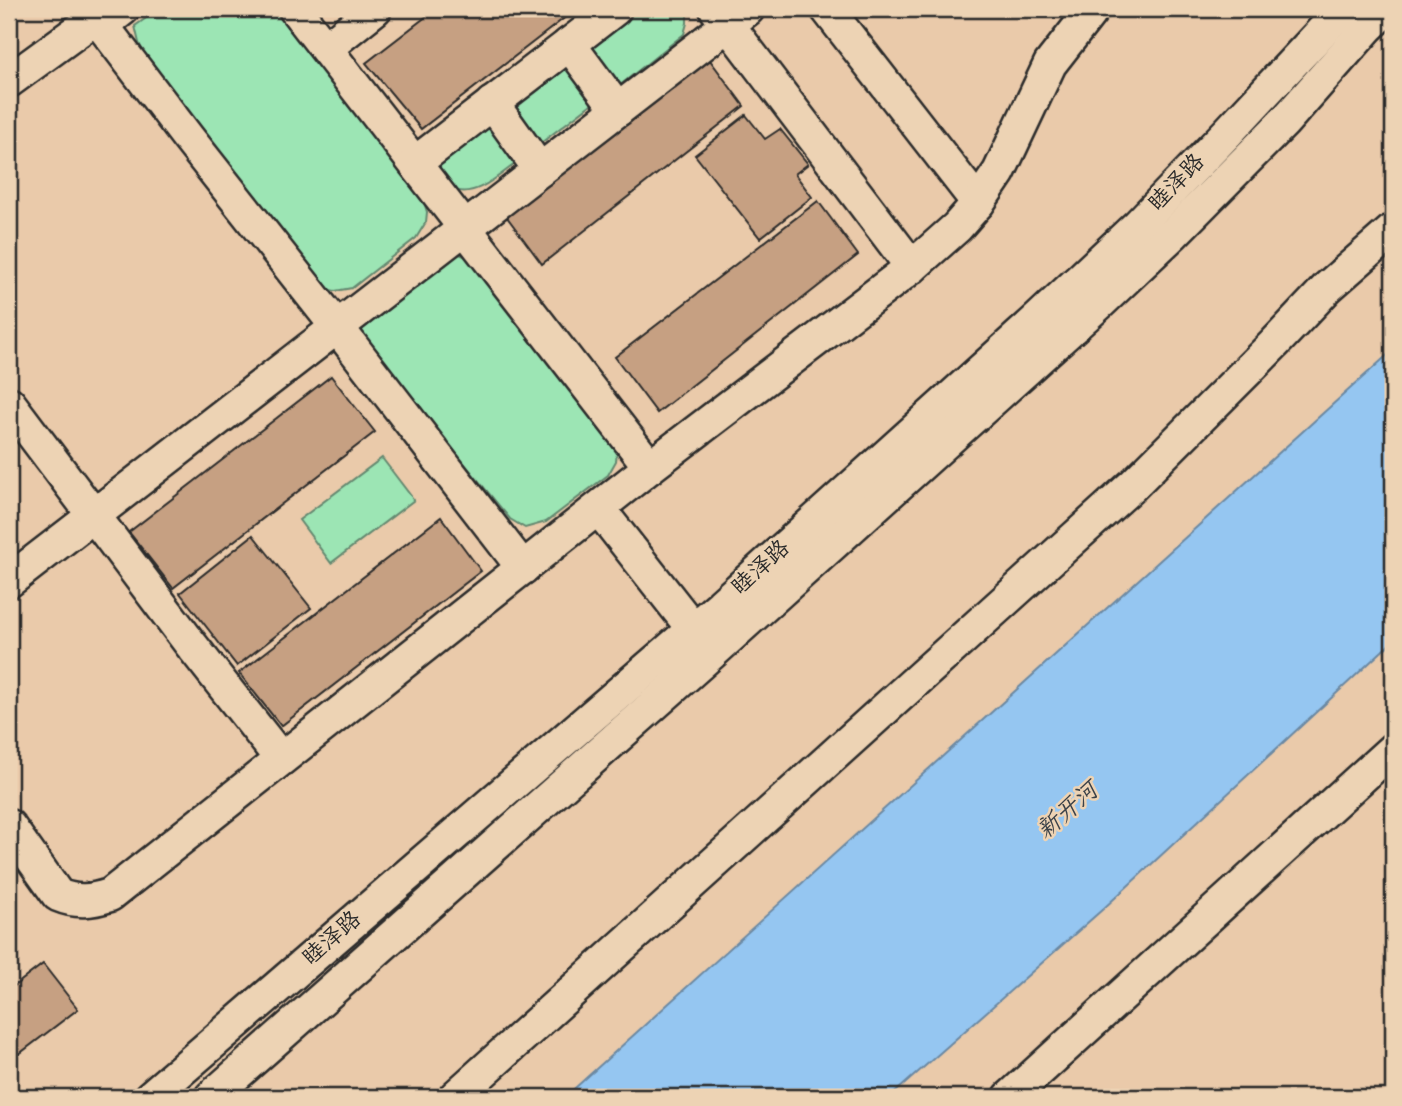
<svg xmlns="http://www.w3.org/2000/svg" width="1402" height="1106" viewBox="0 0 1402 1106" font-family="Dekko,'LXGW WenKai TC',sans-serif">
  <rect width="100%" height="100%" fill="#eacaaa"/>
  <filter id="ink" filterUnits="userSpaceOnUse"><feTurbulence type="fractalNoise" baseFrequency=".0143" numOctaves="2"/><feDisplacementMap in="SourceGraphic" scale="14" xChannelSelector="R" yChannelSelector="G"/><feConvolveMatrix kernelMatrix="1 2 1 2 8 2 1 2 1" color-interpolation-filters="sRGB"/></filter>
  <g filter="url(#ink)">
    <g fill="#9ce5b4" stroke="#648870" stroke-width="2">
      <polygon points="159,9 274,9 423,199 427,212 426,222 416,238 352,288 335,291 326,289 146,60 139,43 135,26"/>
      <polygon points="624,9 687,9 687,23 684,34 614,90 577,44"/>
      <polygon points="566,54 599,98 537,146 504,101"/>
      <path d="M490 116 523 158C505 170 474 202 451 188 445 184 435 168 430 162Z"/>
      <polygon points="457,253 474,260 617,451 616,461 608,475 546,522 525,528 510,519 362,339 362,323"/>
      <polygon points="382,458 414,500 331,563 299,520"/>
    </g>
    <polygon fill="#95c6f1" stroke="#6b88a2" stroke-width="2" points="1393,350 1393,641 1103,909 890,1097 565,1097"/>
    <g fill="#c6a082" stroke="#2b2b2b" stroke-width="2">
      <polygon points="436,9 576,9 421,129 366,63"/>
      <polygon points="704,52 744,106 542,264 501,209"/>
      <polygon points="746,115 765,139 780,129 808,164 795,174 812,197 760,238 695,155"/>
      <polygon points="818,201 858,255 657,413 615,357"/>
      <polygon points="331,376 375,432 173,588 129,532"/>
      <polygon points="441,517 481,571 281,726 239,673"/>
      <polygon points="253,535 311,608 237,666 180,593"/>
      <polygon points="43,964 78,1009 19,1054 9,1041 9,990"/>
    </g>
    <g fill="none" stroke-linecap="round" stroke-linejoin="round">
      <defs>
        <g id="minor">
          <polyline points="295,9 650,467"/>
          <polyline points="716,9 912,267"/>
          <polyline points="827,9 978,203"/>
          <polyline points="98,20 109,20 123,9"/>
          <polyline points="569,44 618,110"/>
          <polyline points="326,48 375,9"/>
          <polyline points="9,81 90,22 98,20 188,138 337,327 523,568"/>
          <polyline points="492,103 540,170"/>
          <polyline points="415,163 615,9"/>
          <polyline points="9,403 189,642 281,759"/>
          <polyline points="599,509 705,644"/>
          <polyline points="9,581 748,9"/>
          <path d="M9 826 58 895C77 903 91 901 110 895L650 467 912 267 957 227 978 203 999 172 1050 64 1093 9"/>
          <polyline points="150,1097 721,605 1039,318 1138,225 1228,132 1343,9"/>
          <polyline points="211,1097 712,653 1101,302 1174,233 1284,122 1368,27 1387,9"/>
          <polyline points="455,1097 1133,485 1274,344 1328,287 1393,230"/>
          <polyline points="1010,1097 1393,749"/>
        </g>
      </defs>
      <use href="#minor" stroke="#2b2b2b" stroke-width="37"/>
      <use href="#minor" stroke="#edd3b4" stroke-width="32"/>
    </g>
  </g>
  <g text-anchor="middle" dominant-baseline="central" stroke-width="5" stroke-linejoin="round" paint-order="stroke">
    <g font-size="23" fill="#2b2b2b" stroke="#edd3b4">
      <text transform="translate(1178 184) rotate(-46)">睦泽路</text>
      <text transform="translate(762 569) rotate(-42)">睦泽路</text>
      <text transform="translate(333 940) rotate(-41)">睦泽路</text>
    </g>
    <g font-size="24" font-style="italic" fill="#3b4249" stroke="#edd3b4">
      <text transform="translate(1069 812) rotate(-41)">新开河</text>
    </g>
  </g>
  <rect width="1402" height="1106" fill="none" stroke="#edd3b4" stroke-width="35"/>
  <rect x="18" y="18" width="1367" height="1071" fill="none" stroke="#2b2b2b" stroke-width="2.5" filter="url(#ink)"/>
</svg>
